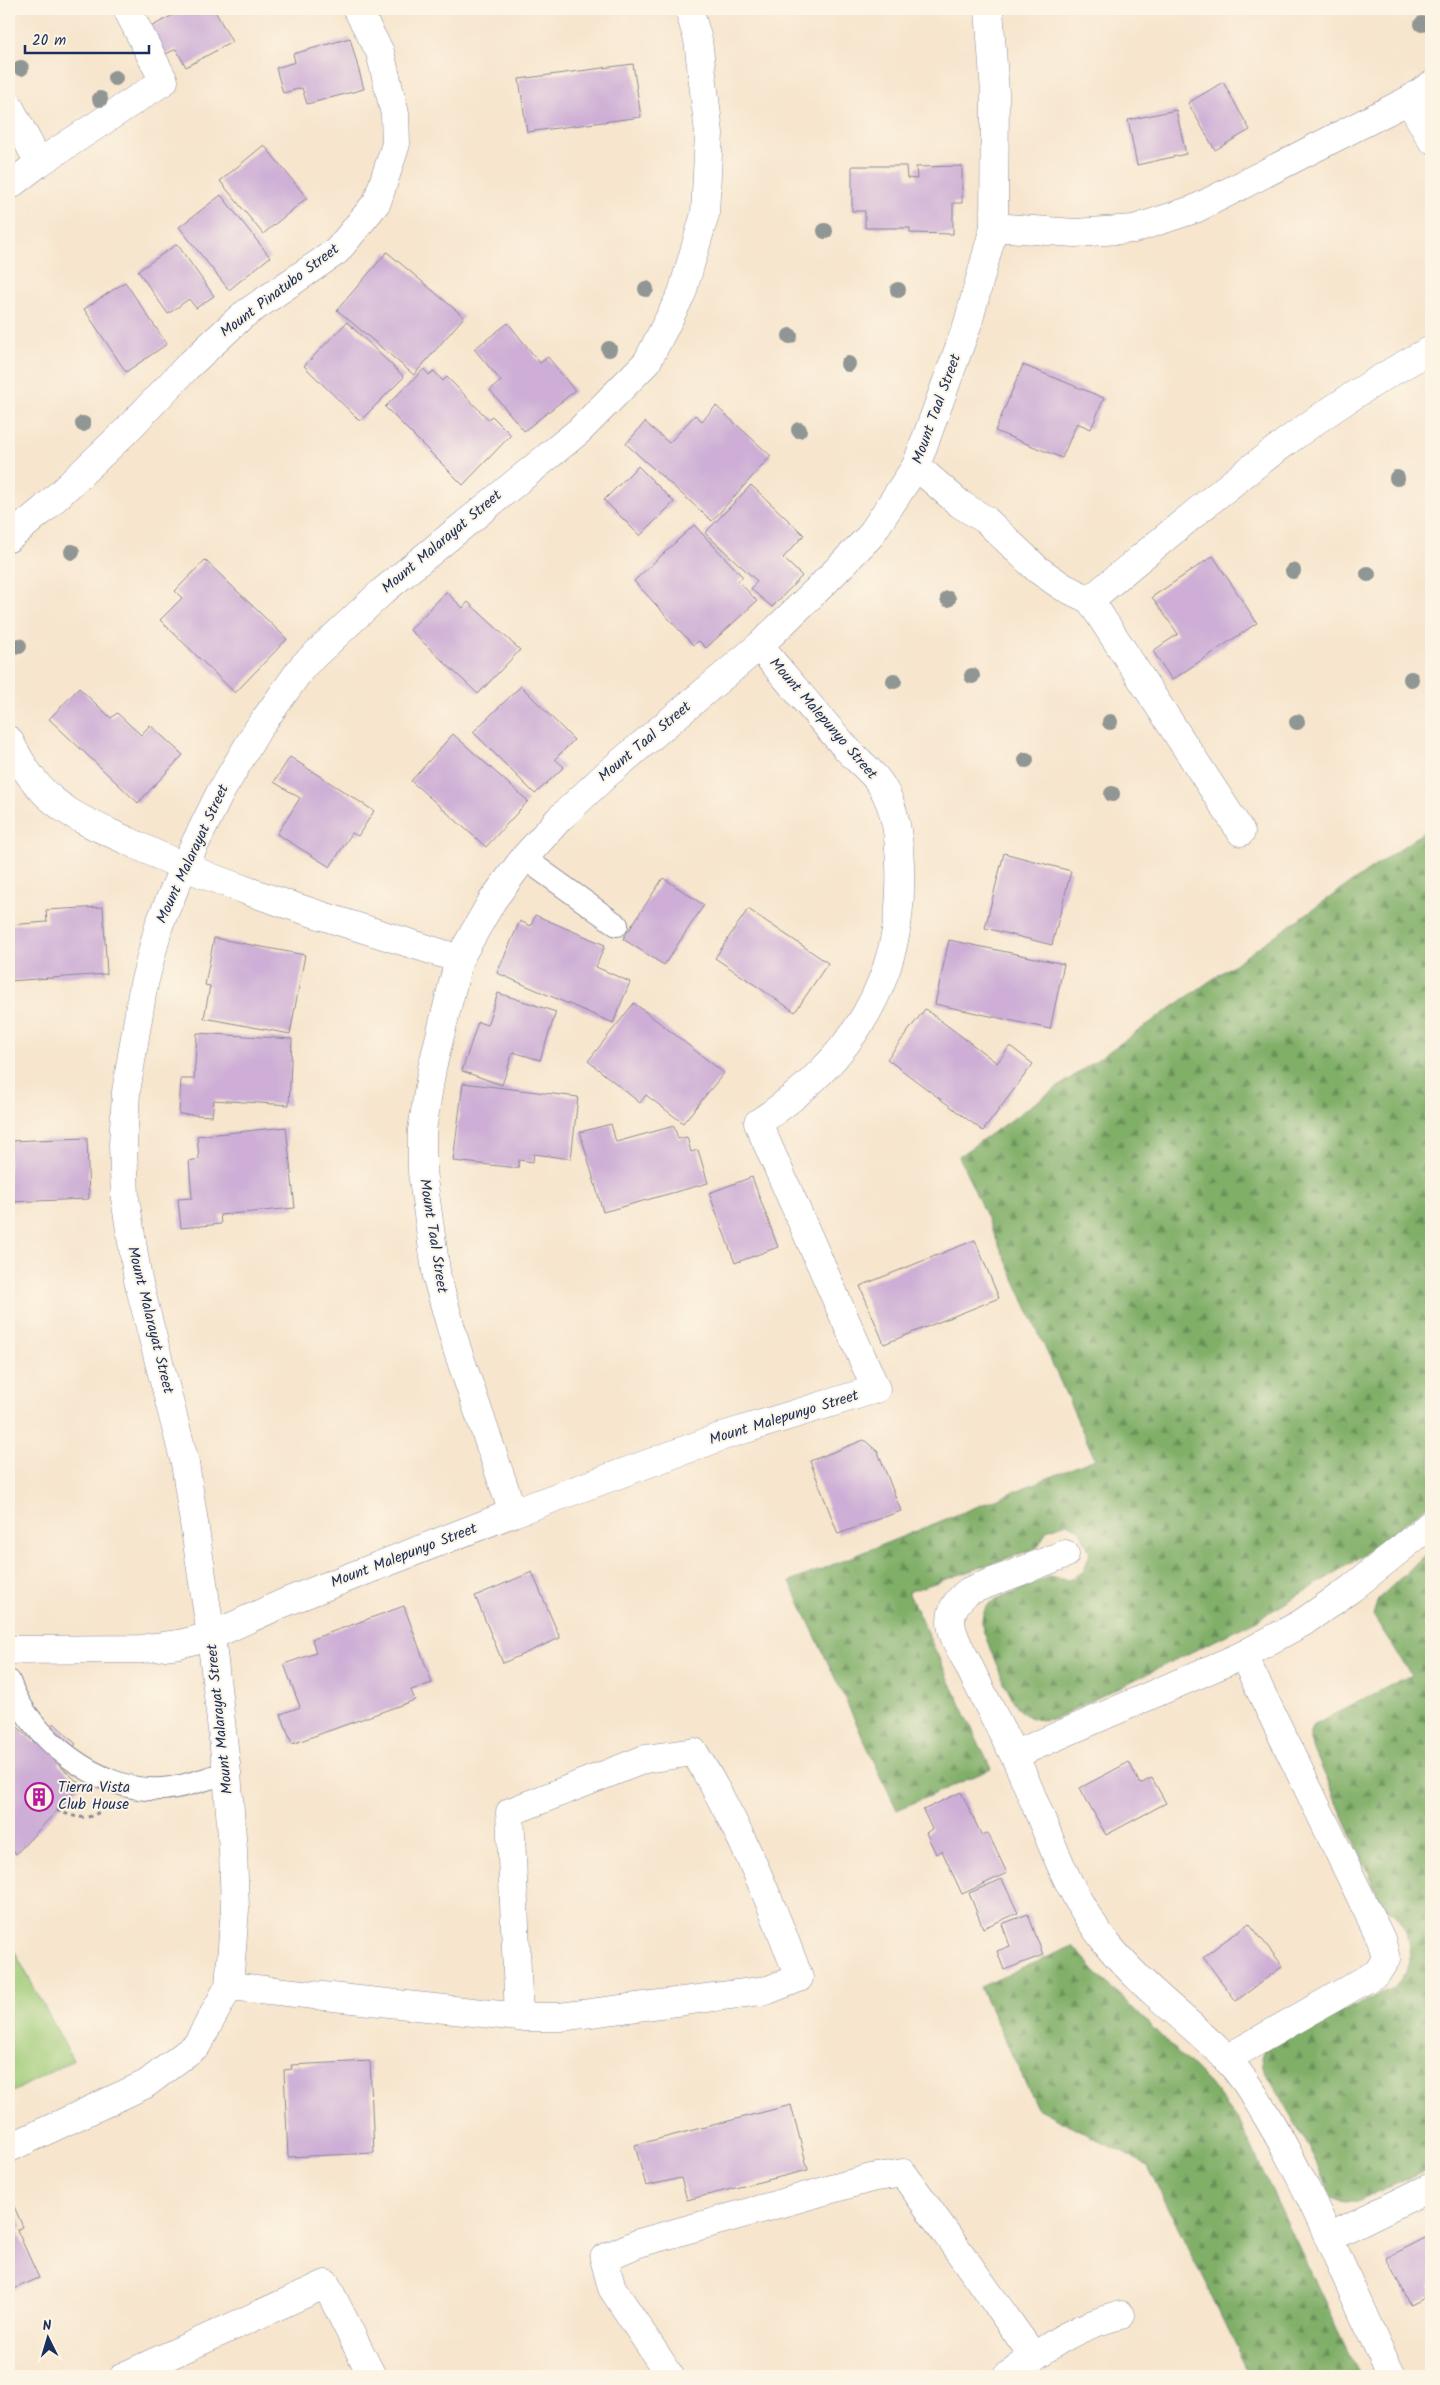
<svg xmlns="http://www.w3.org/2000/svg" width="1440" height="2385" viewBox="0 0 1440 2385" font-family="Kalam,sans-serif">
  <defs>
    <pattern id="forest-firs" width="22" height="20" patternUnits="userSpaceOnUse" patternTransform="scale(1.25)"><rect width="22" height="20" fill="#80af68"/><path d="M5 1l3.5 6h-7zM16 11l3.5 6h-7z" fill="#688f59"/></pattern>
  </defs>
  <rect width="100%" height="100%" fill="#fcf5e5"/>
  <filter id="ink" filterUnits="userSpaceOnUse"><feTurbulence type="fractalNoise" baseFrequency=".02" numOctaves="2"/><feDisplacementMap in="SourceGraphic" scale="10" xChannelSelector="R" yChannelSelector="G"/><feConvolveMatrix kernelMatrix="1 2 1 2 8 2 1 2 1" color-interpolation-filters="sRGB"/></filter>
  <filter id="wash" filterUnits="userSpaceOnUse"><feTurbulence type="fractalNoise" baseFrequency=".0096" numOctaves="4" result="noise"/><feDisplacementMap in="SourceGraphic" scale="20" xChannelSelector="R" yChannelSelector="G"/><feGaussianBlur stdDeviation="1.12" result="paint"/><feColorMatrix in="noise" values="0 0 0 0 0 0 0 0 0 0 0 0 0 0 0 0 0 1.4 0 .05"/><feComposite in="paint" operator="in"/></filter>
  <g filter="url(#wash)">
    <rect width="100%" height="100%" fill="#f7e5cd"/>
    <polygon fill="#a0cb78" stroke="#5e7d6b" points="9,1941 73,2060 9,2094"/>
    <g fill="url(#forest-firs)" stroke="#4e6f63">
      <path d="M1431 827V1503L1350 1564 1257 1620 1054 1719C1043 1720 1033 1721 1024 1714 1009 1702 991 1650 983 1630 981 1618 982 1613 990 1603L1049 1577 1068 1580 1084 1571 1090 1553 1080 1529 1067 1523 1047 1530 1037 1548 908 1592 991 1769 897 1810 790 1582 1095 1459 959 1156Z"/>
      <polygon points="1431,1550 1431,2169 1357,2201 1344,2202 1331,2197 1317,2161 1262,2066 1261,2057 1265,2048 1393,1988 1406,1973 1411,1954 1407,1931 1396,1914 1382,1905 1310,1741 1310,1732 1313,1725 1411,1675 1373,1615 1378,1599"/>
      <polygon points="1073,1946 1104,1980 1209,2083 1239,2121 1360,2376 1250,2376 1148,2166 1037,2108 980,1987"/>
    </g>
    <g id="blocks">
      <g fill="#ceaed6">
        <polygon points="184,9 214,9 232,42 186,67 176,49 164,55 149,28"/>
        <polygon points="749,9 768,9 751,15"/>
        <polygon points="350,38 364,89 307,104 302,88 283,93 276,68 295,62 293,54"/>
        <polygon points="633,64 641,117 527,132 519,79"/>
        <polygon points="1223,82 1250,130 1215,150 1188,103"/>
        <polygon points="1176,110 1186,154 1137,165 1128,120"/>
        <polygon points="264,145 307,198 263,234 220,181"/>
        <polygon points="852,166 906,166 907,178 917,179 916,167 962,166 962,203 953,203 953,234 910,233 910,228 865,228 865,211 852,211"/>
        <polygon points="221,195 270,257 229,290 179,227"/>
        <polygon points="177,244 214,296 196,308 189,299 168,314 138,271"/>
        <polygon points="387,252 464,317 414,375 337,310"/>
        <polygon points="125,282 167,344 126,372 84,309"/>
        <polygon points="347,322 404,377 360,421 304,366"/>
        <polygon points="508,323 540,363 548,357 575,391 524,431 490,390 501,381 474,349"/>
        <polygon points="1023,365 1104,398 1091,429 1077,423 1062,458 995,431"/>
        <polygon points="424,369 429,375 434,371 443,381 447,377 488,419 492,416 511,435 463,485 385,407"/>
        <polygon points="716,406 771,456 712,521 626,444 645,422 669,443 695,415 702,421"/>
        <polygon points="638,466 674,502 640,536 604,500"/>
        <polygon points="751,485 804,535 783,558 802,576 772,607 751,589 757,581 705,533"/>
        <polygon points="694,525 743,577 738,581 757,601 706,648 699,641 693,645 634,581"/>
        <polygon points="1213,556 1257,623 1172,680 1153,651 1178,634 1152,597"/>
        <polygon points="205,560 287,639 235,693 160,620 182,598 175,591"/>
        <polygon points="446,592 463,608 468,602 520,650 478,694 410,630"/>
        <polygon points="521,686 574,740 555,759 564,767 535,794 473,732"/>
        <polygon points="79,688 111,718 117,713 141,735 150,725 183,755 138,803 49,719"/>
        <polygon points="453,734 528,801 486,847 411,781"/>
        <polygon points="290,757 374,811 358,836 352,833 330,867 277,834 300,798 274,782"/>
        <polygon points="1004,853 1071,871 1052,945 985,928"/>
        <polygon points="663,878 704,905 664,965 623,939"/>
        <polygon points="103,907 107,974 9,981 9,925 47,922 46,910"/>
        <polygon points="748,909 828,963 795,1012 715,958"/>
        <polygon points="535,915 605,945 596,967 630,982 613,1023 497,973 520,921 531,926"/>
        <polygon points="214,938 305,955 290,1034 204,1018 210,986 205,985"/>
        <polygon points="949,940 1064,964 1050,1029 935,1004"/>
        <polygon points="498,993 556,1012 540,1060 513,1052 502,1085 462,1071 478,1022 487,1025"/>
        <polygon points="634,1003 724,1073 683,1123 646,1095 640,1103 588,1061"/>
        <polygon points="925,1009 997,1063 1010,1046 1033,1064 983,1131 887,1059"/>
        <polygon points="197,1033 292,1039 289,1105 214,1100 212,1116 179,1114 181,1079 194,1079"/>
        <polygon points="463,1083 578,1097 571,1159 534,1154 533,1162 519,1160 518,1168 453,1161"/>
        <polygon points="611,1124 616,1142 674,1126 678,1139 687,1137 691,1152 698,1150 708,1183 603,1212 580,1132"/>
        <polygon points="286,1127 295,1208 220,1215 221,1224 181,1228 178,1199 192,1198 189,1161 199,1159 197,1136"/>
        <polygon points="87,1138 89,1199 9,1202 9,1141"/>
        <polygon points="752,1177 778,1247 735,1263 709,1193"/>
        <polygon points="975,1240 999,1298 884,1344 860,1286"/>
        <polygon points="864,1440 878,1452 901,1511 838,1534 810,1461"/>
        <polygon points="532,1572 560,1638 503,1663 475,1596"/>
        <polygon points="404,1606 432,1683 411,1690 415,1700 292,1744 281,1714 300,1707 284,1664 316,1653 312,1639"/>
        <polygon points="9,1719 35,1743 54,1723 76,1744 58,1764 81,1785 16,1854 9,1847"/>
        <polygon points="1129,1762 1140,1784 1152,1778 1166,1803 1106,1835 1080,1788"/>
        <polygon points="961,1792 982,1836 988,1833 1007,1873 962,1894 942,1851 936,1854 926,1833 932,1829 923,1810"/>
        <polygon points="1002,1879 1018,1913 983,1928 969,1893"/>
        <polygon points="1028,1914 1043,1955 1004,1970 997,1951 1010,1946 1002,1924"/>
        <polygon points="1249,1923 1283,1966 1236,2001 1203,1957"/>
        <polygon points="370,2061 374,2153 288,2157 284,2070 292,2069 291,2065"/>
        <polygon points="791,2105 808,2170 687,2200 681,2178 646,2186 635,2145"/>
        <polygon points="9,2195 23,2227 17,2230 39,2278 9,2291"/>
        <polygon points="1431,2235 1431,2283 1429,2284 1431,2294 1410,2305 1386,2258"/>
      </g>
    </g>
  </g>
  <g filter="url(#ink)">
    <use href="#blocks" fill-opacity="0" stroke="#898a96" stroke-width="1"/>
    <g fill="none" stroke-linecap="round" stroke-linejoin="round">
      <defs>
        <g id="service">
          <polyline points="524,858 617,925"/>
          <path d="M9 1681C28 1736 101 1794 161 1789 183 1788 206 1778 227 1773"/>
        </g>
        <g id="minor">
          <polyline points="1409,100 1431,139"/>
          <polyline points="9,106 39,163"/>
          <polyline points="9,186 39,163 164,81 127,9"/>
          <polyline points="994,227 1075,233 1134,229 1195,209 1409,100 1431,85"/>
          <polyline points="916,466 960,504 986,520 1037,569 1063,587 1090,600 1241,832"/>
          <polyline points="9,538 44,509 126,431 187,367 242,316 337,251 377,202 396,144 395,114 380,52 357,9"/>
          <path d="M1090 600C1199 510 1305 416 1431 350"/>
          <path d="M9 740C22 766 37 790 62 807 82 822 107 831 130 842 234 893 349 923 459 959"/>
          <polyline points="513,1513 457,1349 437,1278 422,1172 422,1130 432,1068 459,959 492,901 524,858 559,819 607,774 759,646 823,584 870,536 916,466 968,323 994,227 995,93 989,9"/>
          <path d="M1065 1554 969 1591C959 1599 951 1607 951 1621 951 1635 960 1648 966 1660 981 1692 998 1723 1014 1755 1044 1818 1063 1890 1108 1945 1142 1987 1187 2019 1225 2057 1239 2072 1253 2092 1263 2110 1315 2194 1348 2288 1392 2376"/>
          <path d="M9 1650 141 1649 179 1644 211 1636 286 1602 513 1513 726 1435 876 1389 758 1123C851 1061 905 981 900 865 899 838 896 808 881 785 873 772 858 761 847 749 817 715 788 680 759 646"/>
          <polyline points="1014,1755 1243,1655 1302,1623 1352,1588 1431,1524"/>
          <path d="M229 1986 519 2017H560L768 1990 799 1978C770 1899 738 1823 694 1752L645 1759 510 1812 519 2017"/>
          <polyline points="1226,2059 1377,1973 1386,1959 1381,1939 1243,1655"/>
          <polyline points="9,2148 146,2084 197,2045 229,1986 235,1909 233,1850 227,1773 211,1636 185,1463 138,1280 125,1198 123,1145 126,1092 143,988 159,925 184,866 220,793 258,729 303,666 383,591 579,431 647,362 682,293 705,214 709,133 698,40 689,9"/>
          <polyline points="1329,2237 1431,2187"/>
          <polyline points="124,2376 326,2284 372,2376"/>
          <polyline points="670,2376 612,2288 604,2258 639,2243 871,2178 903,2173 1034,2357"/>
          <path d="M1007 2376C1048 2347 1070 2328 1121 2315"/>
        </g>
      </defs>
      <use href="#service" stroke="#898a96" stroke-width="24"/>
      <use href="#minor" stroke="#898a96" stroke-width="29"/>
      <path stroke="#898a96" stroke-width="3" stroke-dasharray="4 4" stroke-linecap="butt" d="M57 1810C71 1816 86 1822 99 1812"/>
      <use href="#service" stroke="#fff" stroke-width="22"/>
      <use href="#minor" stroke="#fff" stroke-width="28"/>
    </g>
    <g fill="#909693">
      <circle cx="1422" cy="24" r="8"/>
      <circle cx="21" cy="68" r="8"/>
      <circle cx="115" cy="78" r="8"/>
      <circle cx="100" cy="99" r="8"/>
      <circle cx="825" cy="231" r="8"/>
      <circle cx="646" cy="289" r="8"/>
      <circle cx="898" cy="290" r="8"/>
      <circle cx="790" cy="336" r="8"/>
      <circle cx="609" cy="349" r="8"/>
      <circle cx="848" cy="364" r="8"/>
      <circle cx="83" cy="424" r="8"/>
      <circle cx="799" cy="430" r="8"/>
      <circle cx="1397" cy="478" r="8"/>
      <circle cx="72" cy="552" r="8"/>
      <circle cx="1293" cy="571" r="8"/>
      <circle cx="1368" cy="574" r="8"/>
      <circle cx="948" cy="599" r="8"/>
      <circle cx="19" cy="646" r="8"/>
      <circle cx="972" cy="676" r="8"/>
      <circle cx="1411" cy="679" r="8"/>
      <circle cx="894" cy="681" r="8"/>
      <circle cx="1110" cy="722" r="8"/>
      <circle cx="1297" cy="722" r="8"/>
      <circle cx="1026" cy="760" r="8"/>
      <circle cx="1112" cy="794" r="8"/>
    </g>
  </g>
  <defs>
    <symbol id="building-ring" viewBox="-11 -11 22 22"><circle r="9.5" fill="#fcf5e5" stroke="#b5179e" stroke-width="1.5"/><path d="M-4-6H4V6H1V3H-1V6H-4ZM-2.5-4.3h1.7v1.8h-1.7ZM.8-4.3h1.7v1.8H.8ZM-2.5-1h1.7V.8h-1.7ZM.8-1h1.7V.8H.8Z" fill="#b5179e"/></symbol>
  </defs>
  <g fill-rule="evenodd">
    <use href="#building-ring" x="23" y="1781" width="32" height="32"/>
  </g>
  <g text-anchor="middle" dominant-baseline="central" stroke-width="4" stroke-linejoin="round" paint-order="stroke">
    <g font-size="15" fill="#1b2f5e" stroke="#fcf5e5">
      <text transform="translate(280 291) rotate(-37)">Mount Pinatubo Street</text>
      <text transform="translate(937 409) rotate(-70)">Mount Taal Street</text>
      <text transform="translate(442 542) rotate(-40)">Mount Malarayat Street</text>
      <text transform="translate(823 719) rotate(49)">Mount Malepunyo Street</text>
      <text transform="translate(645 742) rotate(-40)">Mount Taal Street</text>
      <text transform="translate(193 854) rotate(-65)">Mount Malarayat Street</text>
      <text transform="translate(433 1236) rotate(81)">Mount Taal Street</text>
      <text transform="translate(150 1320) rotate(76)">Mount Malarayat Street</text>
      <text transform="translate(784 1418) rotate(-17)">Mount Malepunyo Street</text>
      <text transform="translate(404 1556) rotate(-21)">Mount Malepunyo Street</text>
      <text transform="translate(220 1719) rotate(-96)">Mount Malarayat Street</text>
    </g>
    <g font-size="15" fill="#1b2f5e" stroke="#fcf5e5" text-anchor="start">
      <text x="58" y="1788">Tierra Vista<tspan x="58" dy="17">Club House</tspan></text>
    </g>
  </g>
  <rect width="1440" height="2385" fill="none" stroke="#fcf5e5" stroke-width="30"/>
  <g transform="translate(48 2338) rotate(355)" stroke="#fcf5e5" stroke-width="4" paint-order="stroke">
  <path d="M0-4L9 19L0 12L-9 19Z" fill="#1b2f5e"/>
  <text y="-8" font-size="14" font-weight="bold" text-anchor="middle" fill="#1b2f5e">N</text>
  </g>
  <path d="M25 45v8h124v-8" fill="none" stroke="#1b2f5e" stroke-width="2.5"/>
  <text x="32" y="45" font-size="15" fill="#1b2f5e" stroke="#fcf5e5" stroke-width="4" paint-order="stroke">20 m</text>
</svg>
